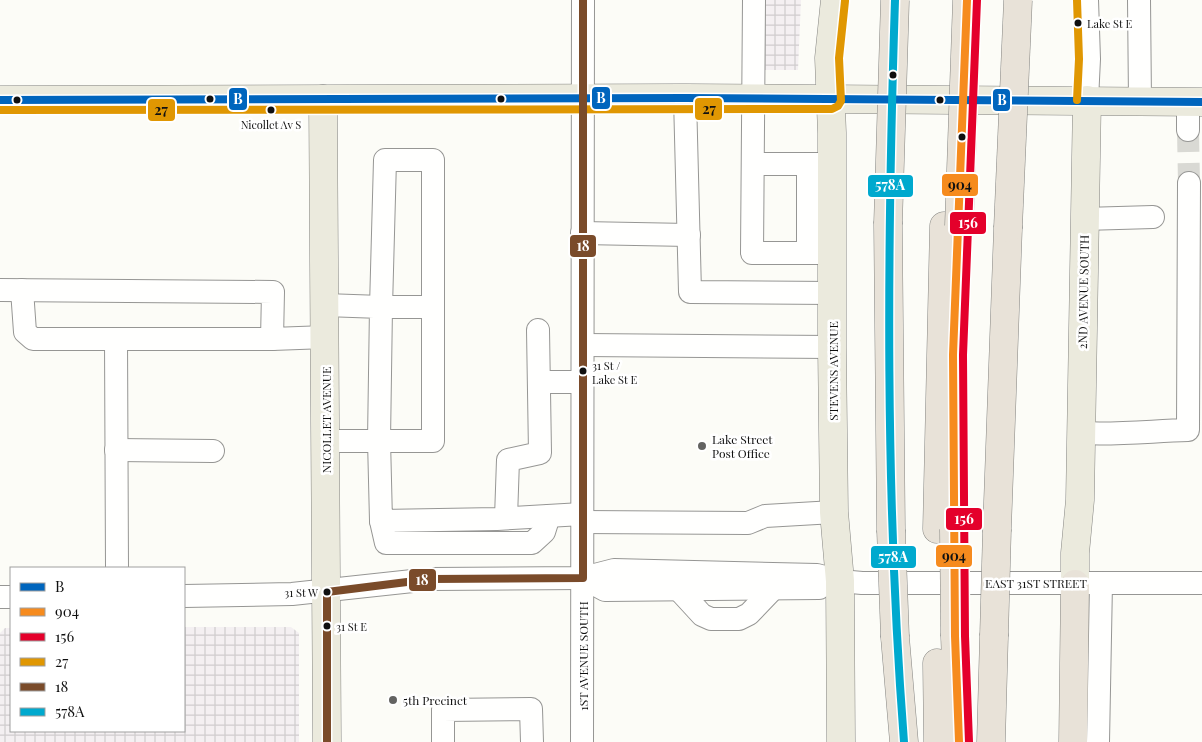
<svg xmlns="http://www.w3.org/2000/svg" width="1202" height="742" viewBox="0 0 1202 742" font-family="'Playfair Display',serif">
  <defs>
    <pattern id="industrial-grid" width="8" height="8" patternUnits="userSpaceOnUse" patternTransform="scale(1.25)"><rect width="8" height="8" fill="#f4f0f2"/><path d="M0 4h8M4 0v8" fill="none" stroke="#d0cdce"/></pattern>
  </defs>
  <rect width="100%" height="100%" fill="#fcfcf7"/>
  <g fill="url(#industrial-grid)">
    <polygon points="743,0 801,0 798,70 743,70"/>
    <polygon points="184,627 291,627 299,633 299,742 0,742 0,633 5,628 11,628 11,731 184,731"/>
  </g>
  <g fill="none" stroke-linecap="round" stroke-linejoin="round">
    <polyline stroke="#d9d9d4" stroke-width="22" stroke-dasharray="22 11" stroke-linecap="butt" points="1188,130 1189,183"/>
    <defs>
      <g id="minor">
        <polyline points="754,0 752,253 832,253"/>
        <polyline points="1087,0 1089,59 1087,100"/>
        <polyline points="1139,0 1140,101"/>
        <polyline points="685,98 690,292 833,293"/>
        <polyline points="1188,102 1188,130"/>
        <polyline points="753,164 822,164"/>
        <polyline points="808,164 808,253"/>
        <polyline points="1084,219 1153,217"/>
        <polyline points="582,233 689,235"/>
        <polyline points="0,290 273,292 272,339 326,337"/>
        <polyline points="22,290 25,332 33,339 272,339"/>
        <polyline points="325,305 381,307 379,440 381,521 497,519 582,514"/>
        <polyline points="116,339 117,568"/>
        <polyline points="584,345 832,347"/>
        <polyline points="539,382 582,382"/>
        <path d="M1081 433C1117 435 1152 431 1188 430L1189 183"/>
        <polyline points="326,441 433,441 433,160 385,160 381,307 433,307"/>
        <polyline points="116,450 213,451"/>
        <polyline points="506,518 508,460 540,453 538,330"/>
        <polyline points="381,521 386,543 532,543 544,532 549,516"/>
        <polyline points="582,522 748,523 765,516 834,512"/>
        <polyline points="583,578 605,590 819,588"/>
        <polyline points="679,590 702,615 711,619 739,619 749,614 772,590"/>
        <polyline points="184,596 292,594 431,579 583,578 614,570 817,575 840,581 862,583 1202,583"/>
        <polyline points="0,597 11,597"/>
        <polyline points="443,742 443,710 531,709 532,742"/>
        <polyline points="582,742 583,0"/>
        <polyline points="1098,742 1101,583"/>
      </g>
      <g id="major">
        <polyline points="835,0 829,58 832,133 832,347 834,512 840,581 841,742"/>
        <polyline points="323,99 327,742"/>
        <polyline points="0,100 685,98 1202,102"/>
        <polyline points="1075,584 1075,553 1080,500 1087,100"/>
      </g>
      <g id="highway">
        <polyline points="888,224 891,530"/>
        <polyline points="937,529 944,226"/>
        <polyline points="997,529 1008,228"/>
        <polyline points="955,636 959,742"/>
        <polyline points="895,637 904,742"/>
        <polyline points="937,663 938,742"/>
        <polyline points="991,742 994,636"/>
        <polyline points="1073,742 1075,584"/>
      </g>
    </defs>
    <use href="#minor" stroke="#969694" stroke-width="24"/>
    <use href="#major" stroke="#848481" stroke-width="29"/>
    <use href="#highway" stroke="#848481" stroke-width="29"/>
    <use href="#minor" stroke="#fffffe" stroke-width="22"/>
    <use href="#major" stroke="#ebeadd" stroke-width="28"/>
    <use href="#highway" stroke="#e8e2d8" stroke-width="28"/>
    <defs>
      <g id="highway-bridge">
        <polyline points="888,224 895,0"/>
        <polyline points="959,226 967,0"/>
        <polyline points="1008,228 1018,0"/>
        <polyline points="954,529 955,636"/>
        <polyline points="891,530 895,637"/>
        <polyline points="994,636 997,529"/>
      </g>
    </defs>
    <use href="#highway-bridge" stroke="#848481" stroke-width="29" stroke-linecap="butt"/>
    <use href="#highway-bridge" stroke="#e8e2d8" stroke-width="28"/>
    <defs>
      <polyline id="bus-1" points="0,100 685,98 1202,102"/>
      <polyline id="bus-2" points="959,742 955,636 953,355 967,0"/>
      <polyline id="bus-3" points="969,742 965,636 963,355 977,0"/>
      <g id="bus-4">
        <polyline points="1077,0 1079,59 1077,100"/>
        <polyline points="0,110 832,109 838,106 841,101 839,58 845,1"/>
      </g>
      <polyline id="bus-5" points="327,742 327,592 431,579 583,578 583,0"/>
      <path id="bus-6" d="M895 0C887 248 885 495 904 742"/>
    </defs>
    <use href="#bus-1" stroke="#fff" stroke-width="11"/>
    <use href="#bus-2" stroke="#fff" stroke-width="11"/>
    <use href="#bus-3" stroke="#fff" stroke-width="11"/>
    <use href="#bus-4" stroke="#fff" stroke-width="11"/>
    <use href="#bus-5" stroke="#fff" stroke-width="11"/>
    <use href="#bus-6" stroke="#fff" stroke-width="11"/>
    <use href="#bus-1" stroke="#0065bd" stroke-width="8"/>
    <use href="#bus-2" stroke="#f68b1e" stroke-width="8"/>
    <use href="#bus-3" stroke="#e4002b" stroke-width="8"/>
    <use href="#bus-4" stroke="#e09702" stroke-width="8"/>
    <use href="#bus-5" stroke="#7a4b2a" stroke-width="8"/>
    <use href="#bus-6" stroke="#00a9ce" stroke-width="8"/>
  </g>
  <g fill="#101010" stroke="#fff" stroke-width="2">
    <circle cx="1078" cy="23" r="4.5"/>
    <circle cx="893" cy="75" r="4.5"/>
    <circle cx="210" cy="99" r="4.5"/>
    <circle cx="501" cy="99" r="4.5"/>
    <circle cx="17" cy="100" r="4.5"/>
    <circle cx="940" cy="100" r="4.5"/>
    <circle cx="271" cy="110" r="4.5"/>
    <circle cx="962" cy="137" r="4.5"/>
    <circle cx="583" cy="371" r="4.5"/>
    <circle cx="327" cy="592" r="4.5"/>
    <circle cx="327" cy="626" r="4.5"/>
  </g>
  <g fill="#636361" stroke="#fff" stroke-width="2">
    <circle cx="702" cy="446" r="5"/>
    <circle cx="393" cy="700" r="5"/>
  </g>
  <g text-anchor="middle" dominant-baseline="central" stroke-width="5" stroke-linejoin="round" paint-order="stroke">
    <g font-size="11" fill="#101010" stroke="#fff" text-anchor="start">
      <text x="1087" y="23">Lake St E</text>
      <text x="271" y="124" text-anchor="middle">Nicollet Av S</text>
      <text x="592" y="365">31 St /<tspan x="592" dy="14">Lake St E</tspan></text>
      <text x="318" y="592" text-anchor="end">31 St W</text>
      <text x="336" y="626">31 St E</text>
    </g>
    <g font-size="12" fill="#101010" stroke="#fff">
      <text transform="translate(1083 292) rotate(-89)">2ND AVENUE SOUTH</text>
      <text transform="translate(833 371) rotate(-90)">STEVENS AVENUE</text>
      <text transform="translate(326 420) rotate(-90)">NICOLLET AVENUE</text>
      <text x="1036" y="583">EAST 31ST STREET</text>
      <text transform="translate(583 656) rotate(-90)">1ST AVENUE SOUTH</text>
    </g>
    <g font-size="12" fill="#101010" stroke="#fff" text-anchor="start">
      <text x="712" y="439">Lake Street<tspan x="712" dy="14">Post Office</tspan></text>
      <text x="403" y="700">5th Precinct</text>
    </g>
  </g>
  <g stroke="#fff" stroke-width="2">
    <rect x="591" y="86" width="20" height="24" rx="5" fill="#0065bd"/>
    <rect x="228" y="87" width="20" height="24" rx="5" fill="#0065bd"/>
    <rect x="992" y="88" width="19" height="24" rx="5" fill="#0065bd"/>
    <rect x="694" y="97" width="29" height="24" rx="5" fill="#e09702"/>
    <rect x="147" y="98" width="29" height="24" rx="5" fill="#e09702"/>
    <rect x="941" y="173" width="38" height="24" rx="5" fill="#f68b1e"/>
    <rect x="867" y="174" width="47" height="24" rx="5" fill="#00a9ce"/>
    <rect x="949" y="211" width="38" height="24" rx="5" fill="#e4002b"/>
    <rect x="569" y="234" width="28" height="24" rx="5" fill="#7a4b2a"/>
    <rect x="945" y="507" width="38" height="24" rx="5" fill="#e4002b"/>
    <rect x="935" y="544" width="38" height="24" rx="5" fill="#f68b1e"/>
    <rect x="870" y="545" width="47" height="24" rx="5" fill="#00a9ce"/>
    <rect x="408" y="568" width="29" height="24" rx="5" fill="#7a4b2a"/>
  </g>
  <g font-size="14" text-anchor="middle" font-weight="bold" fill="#fff">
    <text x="601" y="103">B</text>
    <text x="238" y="104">B</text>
    <text x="1002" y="105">B</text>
    <text x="890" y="190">578A</text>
    <text x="968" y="228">156</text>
    <text x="583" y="251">18</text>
    <text x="964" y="524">156</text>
    <text x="893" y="562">578A</text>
    <text x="422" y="585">18</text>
  </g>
  <g font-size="14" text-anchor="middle" font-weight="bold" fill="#111">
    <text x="709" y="114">27</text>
    <text x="161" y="115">27</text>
    <text x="960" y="190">904</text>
    <text x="954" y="561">904</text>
  </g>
  <rect x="10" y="567" width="175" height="165" fill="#ffffff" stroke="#9f9f9f"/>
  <rect x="20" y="583" width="25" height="8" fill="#0065bd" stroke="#9f9f9f"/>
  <text x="55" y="592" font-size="15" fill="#101010">B</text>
  <rect x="20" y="608" width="25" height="8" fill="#f68b1e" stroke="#9f9f9f"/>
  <text x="55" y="617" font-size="15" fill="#101010">904</text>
  <rect x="20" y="633" width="25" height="8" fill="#e4002b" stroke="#9f9f9f"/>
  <text x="55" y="642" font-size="15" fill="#101010">156</text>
  <rect x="20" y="658" width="25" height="8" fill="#e09702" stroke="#9f9f9f"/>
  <text x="55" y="667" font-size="15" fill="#101010">27</text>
  <rect x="20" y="683" width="25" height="8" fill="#7a4b2a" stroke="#9f9f9f"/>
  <text x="55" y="692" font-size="15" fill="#101010">18</text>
  <rect x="20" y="708" width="25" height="8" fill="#00a9ce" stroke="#9f9f9f"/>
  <text x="55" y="717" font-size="15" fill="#101010">578A</text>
</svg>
